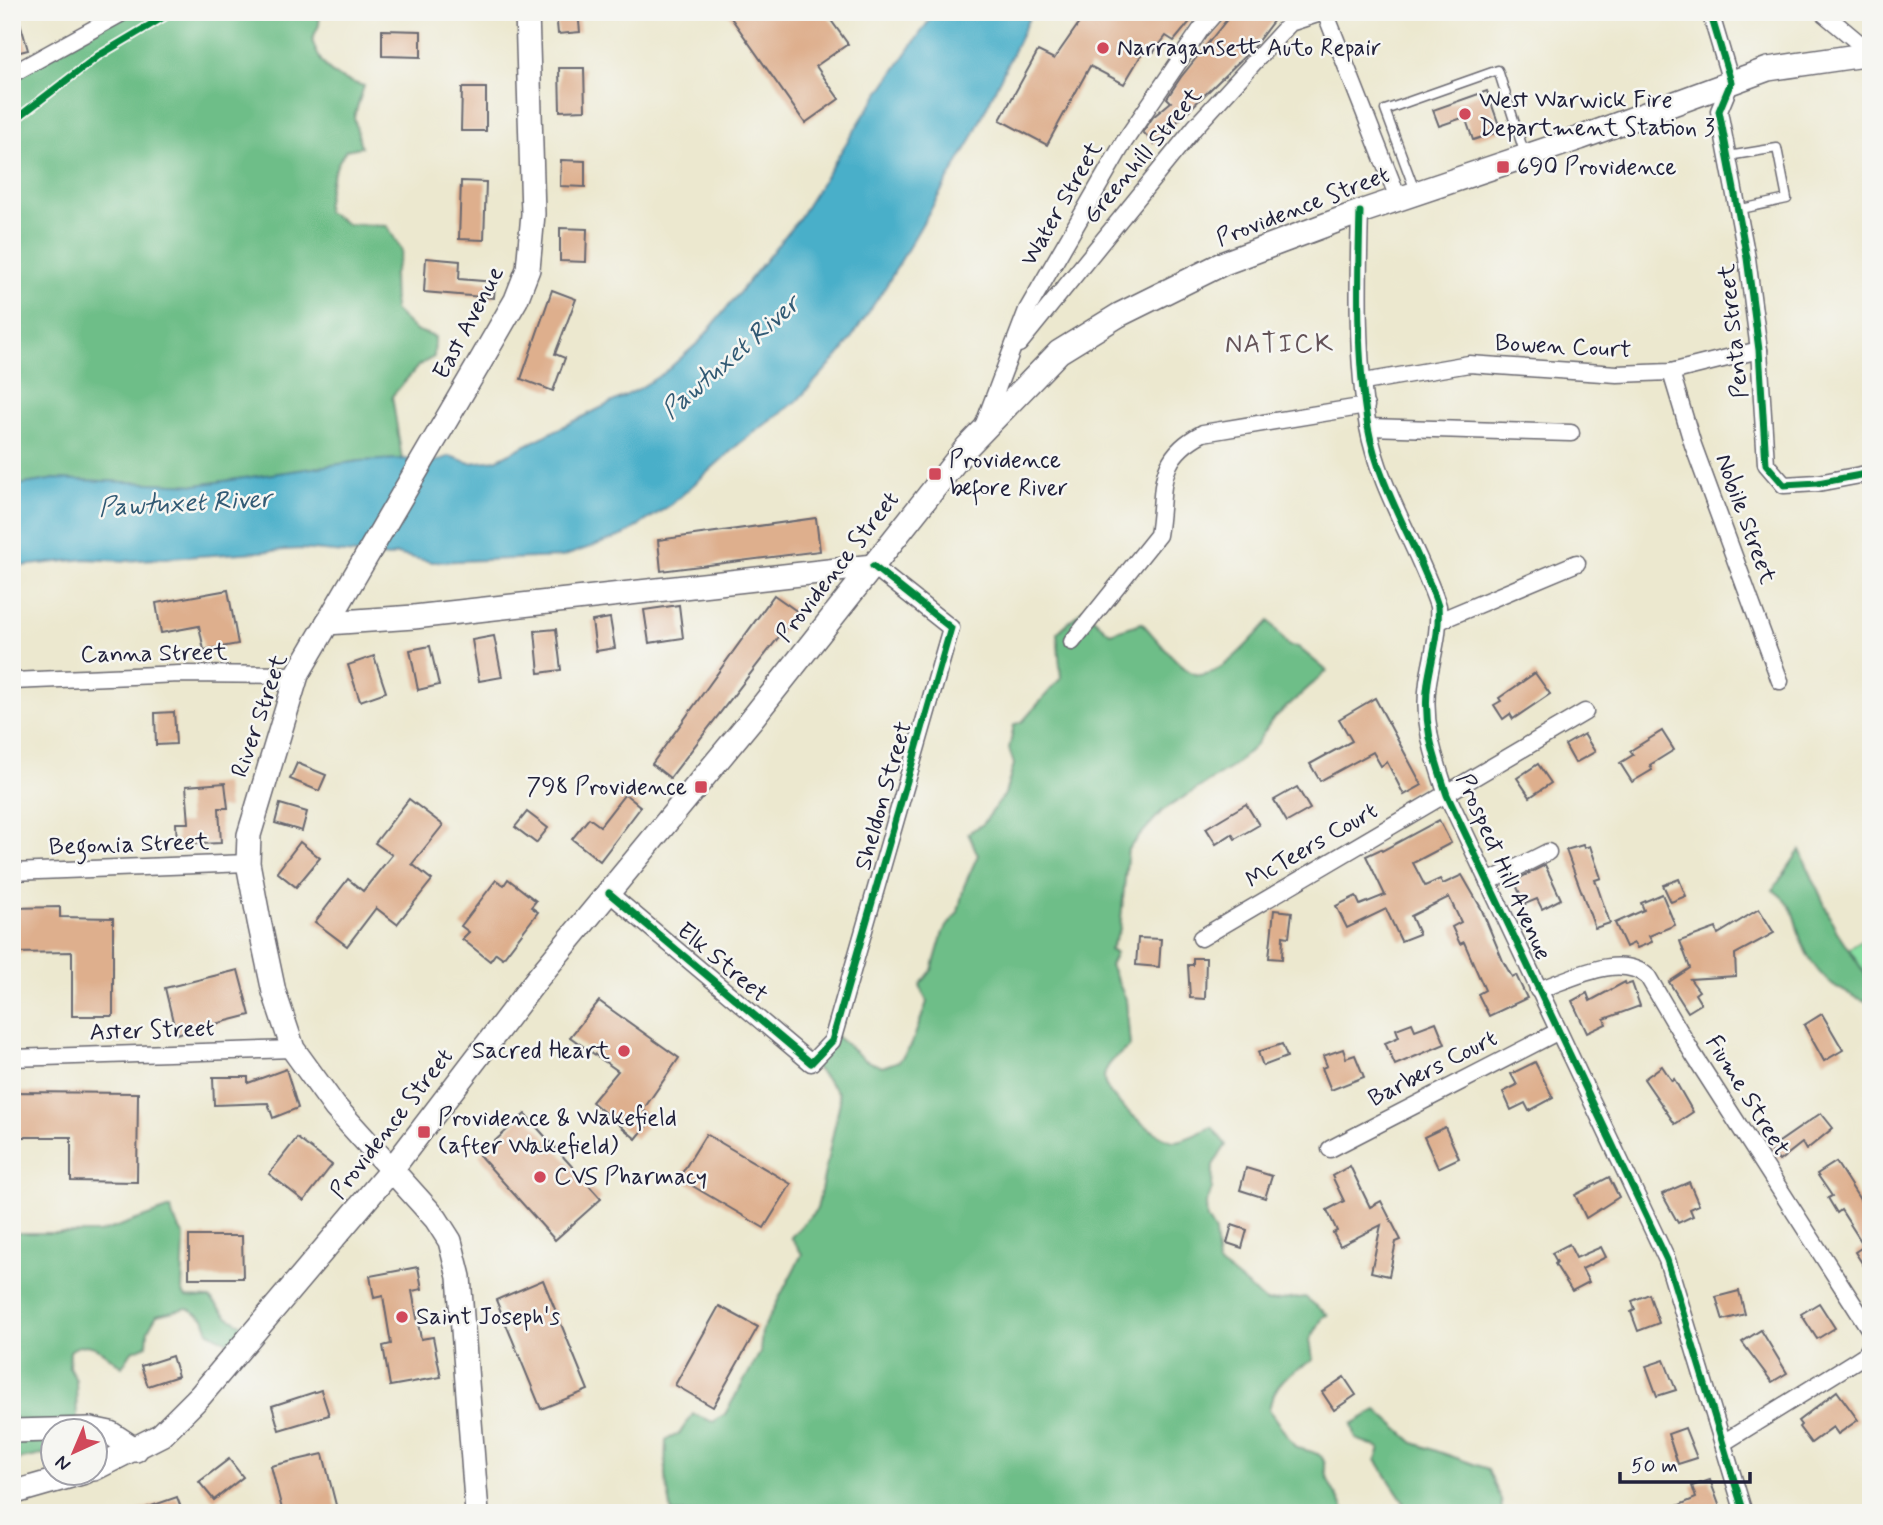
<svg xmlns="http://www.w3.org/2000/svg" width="1883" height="1525" viewBox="0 0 1883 1525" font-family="Mynerve,sans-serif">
  <rect width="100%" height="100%" fill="#f6f6f2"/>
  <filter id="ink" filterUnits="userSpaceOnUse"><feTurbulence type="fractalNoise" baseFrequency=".0143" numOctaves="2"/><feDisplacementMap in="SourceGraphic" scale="14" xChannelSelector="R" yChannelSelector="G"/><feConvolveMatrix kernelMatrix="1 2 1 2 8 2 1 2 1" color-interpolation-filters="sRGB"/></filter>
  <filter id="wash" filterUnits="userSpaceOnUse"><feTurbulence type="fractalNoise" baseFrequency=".00686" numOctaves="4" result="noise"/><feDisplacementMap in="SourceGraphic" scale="28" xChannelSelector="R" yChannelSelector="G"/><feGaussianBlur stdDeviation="1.57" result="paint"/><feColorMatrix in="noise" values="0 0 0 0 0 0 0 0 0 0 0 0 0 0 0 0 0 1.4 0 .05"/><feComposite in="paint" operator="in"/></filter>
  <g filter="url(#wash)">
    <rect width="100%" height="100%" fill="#ece8cf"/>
    <polygon fill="#88dfa2" stroke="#55806e" stroke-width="2" points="1871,933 1871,984 1849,949"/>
    <g fill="#6ebe88" stroke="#487062" stroke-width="2">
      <path d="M116 12H320L319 25 312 40C322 71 334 78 364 86L354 117 361 147 346 150C332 170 328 188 326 211L347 224 387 226 402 251 393 277 394 310 415 330 435 337 434 357 419 365 392 396 402 459 360 461 197 485 55 479 12 486V70Z"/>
      <path d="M1083 609 1110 633 1142 623C1155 637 1177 665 1192 673 1216 685 1253 637 1269 621L1289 646 1298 647 1327 671 1272 720 1254 747 1232 767 1162 811 1128 849 1120 929 1110 950 1116 953 1110 965 1126 999 1130 1046C1119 1055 1104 1064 1104 1079 1103 1095 1160 1142 1176 1141 1187 1140 1202 1131 1212 1127L1226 1145 1213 1165 1212 1189 1206 1204 1207 1219 1215 1232 1218 1264C1237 1275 1249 1289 1266 1302L1305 1297 1328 1315 1323 1317 1310 1340 1313 1360C1288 1374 1274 1382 1269 1410L1296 1448C1337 1455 1318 1464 1332 1488 1337 1497 1342 1502 1345 1513H672L665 1476 666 1440 679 1434 693 1414 713 1422 725 1414 760 1353 762 1331 802 1254 791 1237 817 1209 840 1101 838 1092 815 1067 835 1035 865 1060 882 1067 899 1061 911 1046 927 1002 920 985 932 970 943 932 958 912 964 886 978 855 968 833 983 824 1005 794 1014 764 1009 749 1014 725 1023 721 1061 678 1057 633Z"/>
      <path d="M1800 850 1836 930 1871 983V1003C1836 991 1814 976 1801 940 1793 916 1796 906 1773 890Z"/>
      <path d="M171 1208 173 1218 184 1236 182 1291 186 1297 210 1298 227 1316 254 1332 239 1348 209 1332 204 1318 187 1308 157 1315 148 1330 147 1345 132 1351 122 1367C106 1354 90 1336 70 1351L69 1367 76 1380 77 1421 52 1430V1453L12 1461V1233H99Z"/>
      <polygon points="1377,1410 1414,1443 1488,1469 1501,1500 1502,1513 1402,1513 1404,1502 1376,1460 1380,1448 1356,1439 1352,1424"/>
    </g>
    <polygon fill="#4aafc9" stroke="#366882" stroke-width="2" points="935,12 1032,12 970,142 886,286 842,352 797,401 740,443 672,504 624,535 562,557 432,562 396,554 389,557 301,549 125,561 85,559 12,567 12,486 55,479 197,485 360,461 402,459 434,462 450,456 470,463 496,460 637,390 664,373 700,341 798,220 864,115"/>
    <g id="blocks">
      <g fill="#deaf8d">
        <polygon points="12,12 17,12 28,50 12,54"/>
        <polygon points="556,12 578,12 580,32 558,34"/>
        <polygon points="727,12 825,12 848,44 816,66 839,99 805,123"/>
        <polygon points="1098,12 1198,12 1174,41 1166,36 1154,52 1146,47 1124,84 1090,66 1047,145 1000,120 1038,51 1054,59 1084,16 1093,18"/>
        <polygon points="1233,12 1280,12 1251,50 1154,144 1143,132 1153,117 1171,102 1167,98 1181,77"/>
        <polygon points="382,30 421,31 421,57 382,56"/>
        <polygon points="559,68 584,68 585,110 560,111"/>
        <polygon points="462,88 486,88 486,131 461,131"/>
        <polygon points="1487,91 1501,131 1473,140 1465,117 1439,126 1433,110"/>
        <polygon points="561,160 585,161 585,187 560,186"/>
        <polygon points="461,181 486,182 484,240 459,239"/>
        <polygon points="560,228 587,229 586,262 560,261"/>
        <polygon points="426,258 460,261 459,279 495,282 494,298 424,292"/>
        <polygon points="552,290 576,299 555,354 565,358 553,391 521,379"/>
        <polygon points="816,518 820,551 661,571 658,540"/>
        <polygon points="228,590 238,644 204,650 199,626 161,633 156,603"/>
        <polygon points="774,595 798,612 670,778 652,764"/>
        <polygon points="679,605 683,638 649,643 644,610"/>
        <polygon points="610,618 615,648 596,651 592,621"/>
        <polygon points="556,629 561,670 539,673 535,631"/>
        <polygon points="494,636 502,677 479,681 472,640"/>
        <polygon points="430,646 439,685 418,690 410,650"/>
        <polygon points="374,656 386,692 360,701 348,665"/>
        <polygon points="1535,673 1550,694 1513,719 1510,714 1503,719 1494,705 1501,701 1499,698"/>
        <polygon points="1375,698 1422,785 1404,795 1387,762 1381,766 1373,752 1320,781 1310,764 1352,741 1339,719"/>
        <polygon points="174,712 176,744 156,745 155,713"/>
        <polygon points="1662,731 1674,750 1650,765 1652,770 1632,782 1620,763 1633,755 1630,751"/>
        <polygon points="1584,734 1595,752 1575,763 1565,745"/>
        <polygon points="297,763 326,775 319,791 290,779"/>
        <polygon points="1538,764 1551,783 1530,797 1517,778"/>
        <polygon points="225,783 228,808 219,808 221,843 177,845 176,823 189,823 186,786"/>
        <polygon points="1297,787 1310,809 1287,822 1274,800"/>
        <polygon points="625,794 641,807 600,861 572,839 589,818 600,826"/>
        <polygon points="409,799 443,825 412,864 432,880 397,924 376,908 347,946 315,922 348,879 363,891 392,855 375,843"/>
        <polygon points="280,804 307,812 302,831 275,823"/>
        <polygon points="1246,804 1259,825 1235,839 1232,834 1216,844 1206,828"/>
        <polygon points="527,812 548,828 536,843 515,827"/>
        <polygon points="1439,820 1451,843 1413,863 1425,886 1440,879 1443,884 1462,875 1481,908 1503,961 1512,977 1516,975 1527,998 1489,1016 1478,994 1485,990 1464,942 1460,944 1452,927 1461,922 1449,897 1411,916 1419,934 1401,941 1386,909 1347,928 1336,906 1356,896 1360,905 1385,895 1366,856 1381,849 1382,851"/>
        <polygon points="300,842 320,858 296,887 277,872"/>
        <polygon points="1583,845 1584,848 1590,846 1601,878 1595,880 1610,923 1595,928 1566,850"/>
        <polygon points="1545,865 1561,899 1542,909 1537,899 1525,904 1514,881"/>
        <polygon points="508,879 536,901 531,907 538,912 503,958 496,953 490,961 462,939 469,932 461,926 496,880 504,885"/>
        <polygon points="1679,879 1686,896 1671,902 1663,885"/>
        <polygon points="1662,894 1675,925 1649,936 1652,942 1637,948 1634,943 1626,947 1615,923 1644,910 1641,903"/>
        <polygon points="60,907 60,917 113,918 113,1016 72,1016 72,952 12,953 12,908"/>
        <polygon points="1759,909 1774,933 1735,954 1736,976 1690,979 1699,991 1695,994 1701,1004 1688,1012 1669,982 1690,968 1680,941 1716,928 1718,934"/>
        <polygon points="1274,910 1292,912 1289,937 1283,936 1282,959 1269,958"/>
        <polygon points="1138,938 1161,939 1159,967 1136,965"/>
        <polygon points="1193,958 1206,958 1205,999 1190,998 1188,965 1193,965"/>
        <polygon points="238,970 250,1015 176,1034 165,988"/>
        <polygon points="1625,982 1626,985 1632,983 1640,1006 1604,1019 1606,1024 1587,1033 1572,1001 1587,993 1590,1001"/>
        <polygon points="599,1001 679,1058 643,1110 653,1118 636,1139 592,1102 618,1071 570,1037"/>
        <polygon points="1822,1014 1843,1050 1824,1061 1804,1025"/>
        <polygon points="1436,1022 1445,1044 1395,1065 1385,1043 1399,1037 1396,1029 1412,1023 1415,1030"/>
        <polygon points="1282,1044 1287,1057 1263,1066 1258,1052"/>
        <polygon points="1343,1049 1346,1058 1355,1055 1364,1077 1331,1090 1322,1068 1327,1066 1323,1056"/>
        <polygon points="1535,1062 1553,1098 1529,1111 1525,1103 1511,1110 1503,1092 1517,1085 1511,1074"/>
        <polygon points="1662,1066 1672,1081 1674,1079 1693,1112 1675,1124 1644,1079"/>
        <polygon points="286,1069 298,1108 273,1118 268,1103 214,1105 213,1077 248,1077 248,1083"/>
        <polygon points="12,1092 138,1093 137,1182 71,1181 71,1137 12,1137"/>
        <polygon points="1821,1113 1833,1128 1806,1150 1802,1143 1779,1161 1769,1149"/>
        <polygon points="525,1114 601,1199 555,1240 479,1155"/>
        <polygon points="1445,1127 1459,1158 1438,1168 1424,1137"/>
        <polygon points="706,1134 791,1184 764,1228 679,1178"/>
        <polygon points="297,1138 332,1165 304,1201 269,1174"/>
        <polygon points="1836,1162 1862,1203 1871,1198 1871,1277 1855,1252 1864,1246 1841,1210 1837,1213 1828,1198 1832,1196 1817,1174"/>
        <polygon points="1350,1166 1370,1207 1381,1201 1401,1240 1396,1242 1389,1276 1371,1272 1381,1225 1340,1246 1333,1233 1337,1231 1327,1210 1344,1201 1332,1176"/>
        <polygon points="1246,1168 1272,1176 1265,1198 1240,1190"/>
        <polygon points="1609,1177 1619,1197 1586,1218 1575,1195"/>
        <polygon points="1689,1182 1699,1205 1690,1209 1693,1216 1678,1223 1662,1194"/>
        <polygon points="1232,1225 1247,1230 1242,1248 1227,1243"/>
        <polygon points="189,1236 242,1236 243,1278 189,1278"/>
        <polygon points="1569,1244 1576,1258 1601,1247 1606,1257 1582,1269 1589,1282 1572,1291 1555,1264 1557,1262 1552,1253"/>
        <polygon points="418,1267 422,1289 412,1291 421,1339 433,1337 441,1377 390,1386 383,1346 391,1344 383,1296 374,1298 370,1276"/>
        <polygon points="543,1280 588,1390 541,1409 496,1300"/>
        <polygon points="1739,1291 1745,1314 1723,1320 1716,1297"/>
        <polygon points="1649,1294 1659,1323 1638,1331 1631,1312 1635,1310 1632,1301"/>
        <polygon points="1819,1303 1835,1328 1817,1339 1801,1314"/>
        <polygon points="719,1306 758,1327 713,1407 675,1385"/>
        <polygon points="1761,1330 1787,1373 1772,1382 1742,1342"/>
        <polygon points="172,1356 178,1376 148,1386 141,1366"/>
        <polygon points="1664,1360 1676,1390 1657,1396 1646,1366"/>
        <polygon points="1344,1377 1356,1395 1334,1410 1322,1392"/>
        <polygon points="321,1390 329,1415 279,1430 272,1406"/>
        <polygon points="1837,1391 1858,1420 1838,1434 1833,1427 1811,1443 1799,1427 1801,1425 1798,1421"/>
        <polygon points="1685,1428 1697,1458 1678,1464 1668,1434"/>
        <polygon points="323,1454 338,1513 283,1513 271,1466"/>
        <polygon points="229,1459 243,1477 214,1500 199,1482"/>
        <polygon points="1710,1480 1722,1513 1661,1513 1696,1498 1692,1486"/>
        <polygon points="177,1497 183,1513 138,1513 137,1511"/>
      </g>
    </g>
  </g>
  <g filter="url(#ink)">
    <use href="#blocks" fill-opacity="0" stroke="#69676f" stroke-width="2"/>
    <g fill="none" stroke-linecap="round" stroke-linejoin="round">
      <defs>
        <g id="lane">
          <polyline points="1728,156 1777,148 1787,199 1737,210"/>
          <polyline points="1415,191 1385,110 1498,70 1525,155"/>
        </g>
        <g id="street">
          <polyline points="1325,12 1398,198"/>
          <polyline points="1710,12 1731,82 1719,111 1747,258 1759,350 1766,464 1784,485 1818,483 1871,473"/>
          <polyline points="1822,12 1871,53"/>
          <polyline points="12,74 124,12"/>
          <path d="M1360 212C1358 282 1356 357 1368 427 1379 489 1418 546 1438 606 1440 633 1432 656 1428 682 1422 724 1434 756 1447 795L1667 1260 1744 1513"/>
          <polyline points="1019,344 1195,127 1290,23 1324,12"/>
          <polyline points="1671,372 1693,445 1780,681"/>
          <polyline points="1364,382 1469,364 1617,374 1671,372 1759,350"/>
          <polyline points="983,426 1027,310 1124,142 1201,29 1216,12"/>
          <polyline points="1368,427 1571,433"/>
          <polyline points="1439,621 1577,563"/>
          <path d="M1072 642 1158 535C1166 490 1153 459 1203 433L1366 406"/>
          <polyline points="12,681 180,674 297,675"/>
          <polyline points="12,872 248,863"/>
          <polyline points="1488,882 1548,852"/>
          <polyline points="609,893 811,1063 832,1041 951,628 873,566"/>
          <polyline points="1201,938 1585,712"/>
          <path d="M1538 990C1569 980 1620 951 1648 977L1693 1054 1870 1330 1871 1338"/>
          <polyline points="12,1058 293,1049"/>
          <polyline points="1330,1149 1557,1032"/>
          <polyline points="1723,1443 1852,1363 1866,1354 1871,1345"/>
        </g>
        <g id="secondary">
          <polyline points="327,623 414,617 873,566"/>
          <polyline points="12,1431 91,1429 110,1433 136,1450"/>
          <polyline points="94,1469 161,1435 200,1396 392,1169 537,979 751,720 967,447 1059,352 1119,315 1224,263 1360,212 1580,138 1768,69 1871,54"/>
          <polyline points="12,1493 85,1472"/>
          <polyline points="477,1513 459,1277 450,1241 436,1219 335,1107 293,1049 274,992 259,921 248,863 249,835 297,675 483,357 516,300 528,269 533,214 527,12"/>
        </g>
      </defs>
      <use href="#lane" stroke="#69676f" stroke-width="11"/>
      <use href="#street" stroke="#69676f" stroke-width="19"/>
      <use href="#secondary" stroke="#69676f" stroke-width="26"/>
      <use href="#lane" stroke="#fff" stroke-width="8"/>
      <use href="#street" stroke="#fff" stroke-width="16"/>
      <use href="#secondary" stroke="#fff" stroke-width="23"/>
      <defs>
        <g id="cycleway">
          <polyline points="1710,12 1731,82 1719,111 1747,258 1759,350 1766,464 1784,485 1818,483 1871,473"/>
          <polyline points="12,122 98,56 172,12"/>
          <path d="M1360 212C1358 282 1356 357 1368 427 1379 489 1418 546 1438 606 1440 633 1432 656 1428 682 1422 724 1434 756 1447 795L1667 1260 1744 1513"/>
          <polyline points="609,893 811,1063 832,1041 951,628 873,566"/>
        </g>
      </defs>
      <use href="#cycleway" stroke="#f6f6f2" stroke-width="11"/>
      <use href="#cycleway" stroke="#00873e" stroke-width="7"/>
    </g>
  </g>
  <g fill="#d1495b" stroke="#f6f6f2" stroke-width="2.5">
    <circle cx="1103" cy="48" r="7"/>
    <circle cx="1465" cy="114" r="7"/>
    <rect x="1496" y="160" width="14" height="14" rx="3.5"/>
    <rect x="928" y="467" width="14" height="14" rx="3.5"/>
    <rect x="694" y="780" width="14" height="14" rx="3.5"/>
    <circle cx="624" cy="1051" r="7"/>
    <rect x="417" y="1125" width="14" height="14" rx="3.5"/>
    <circle cx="540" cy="1177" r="7"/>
    <circle cx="402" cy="1317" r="7"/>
  </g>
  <g text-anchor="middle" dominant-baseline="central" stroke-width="5" stroke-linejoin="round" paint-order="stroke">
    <g font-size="24" fill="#22223b" stroke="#f6f6f2" text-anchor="start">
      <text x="1117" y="48">Narragansett Auto Repair</text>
      <text x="1479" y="100">West Warwick Fire<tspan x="1479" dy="28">Department Station 3</tspan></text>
      <text x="1517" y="167">690 Providence</text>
      <text x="949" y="460">Providence<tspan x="949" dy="28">before River</tspan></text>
      <text x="687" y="787" text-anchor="end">798 Providence</text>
      <text x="610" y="1051" text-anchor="end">Sacred Heart</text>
      <text x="438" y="1118">Providence &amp; Wakefield<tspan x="438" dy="28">(after Wakefield)</tspan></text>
      <text x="554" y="1177">CVS Pharmacy</text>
      <text x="416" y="1317">Saint Joseph's</text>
    </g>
    <g font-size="24" fill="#22223b" stroke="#f6f6f2">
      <text transform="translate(1143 156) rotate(-50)">Greenhill Street</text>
      <text transform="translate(1062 204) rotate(-60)">Water Street</text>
      <text transform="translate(1303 207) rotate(-21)">Providence Street</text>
      <text transform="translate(469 323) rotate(-62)">East Avenue</text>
      <text transform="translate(1734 331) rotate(-96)">Penta Street</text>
      <text transform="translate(1563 347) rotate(3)">Bowen Court</text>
      <text transform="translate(1745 519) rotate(70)">Nobile Street</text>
      <text transform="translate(838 567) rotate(-52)">Providence Street</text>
      <text transform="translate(154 654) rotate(-1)">Canna Street</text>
      <text transform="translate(260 716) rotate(-71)">River Street</text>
      <text transform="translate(884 796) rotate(-74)">Sheldon Street</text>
      <text transform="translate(129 845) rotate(-2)">Begonia Street</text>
      <text transform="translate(1312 846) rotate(-30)">McTeers Court</text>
      <text transform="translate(1503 867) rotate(66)">Prospect Hill Avenue</text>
      <text transform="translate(722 963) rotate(40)">Elk Street</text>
      <text transform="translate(152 1031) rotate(-2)">Aster Street</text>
      <text transform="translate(1433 1069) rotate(-27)">Barbers Court</text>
      <text transform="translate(1747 1096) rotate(58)">Fiume Street</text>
      <text transform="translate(392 1124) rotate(-52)">Providence Street</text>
    </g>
    <g font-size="26" letter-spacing="2" fill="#645358" stroke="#f6f6f2">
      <text x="1280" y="345">NATICK</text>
    </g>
    <g font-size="26" font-style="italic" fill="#325a74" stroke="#f6f6f2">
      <text transform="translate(731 358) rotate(-41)">Pawtuxet River</text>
      <text transform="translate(185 504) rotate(-3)">Pawtuxet River</text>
    </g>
  </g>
  <rect width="1883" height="1525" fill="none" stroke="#f6f6f2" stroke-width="42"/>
  <g transform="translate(74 1452) rotate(224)"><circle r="33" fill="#f6f6f2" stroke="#a1a1a9" stroke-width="2"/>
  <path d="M0-5L12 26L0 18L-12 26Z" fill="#d1495b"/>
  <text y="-10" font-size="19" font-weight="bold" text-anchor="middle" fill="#22223b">N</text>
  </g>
  <path d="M1620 1472v10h130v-10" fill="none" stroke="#22223b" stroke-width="3.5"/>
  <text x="1631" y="1472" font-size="21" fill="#22223b" stroke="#f6f6f2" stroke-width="5" paint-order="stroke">50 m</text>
</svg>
